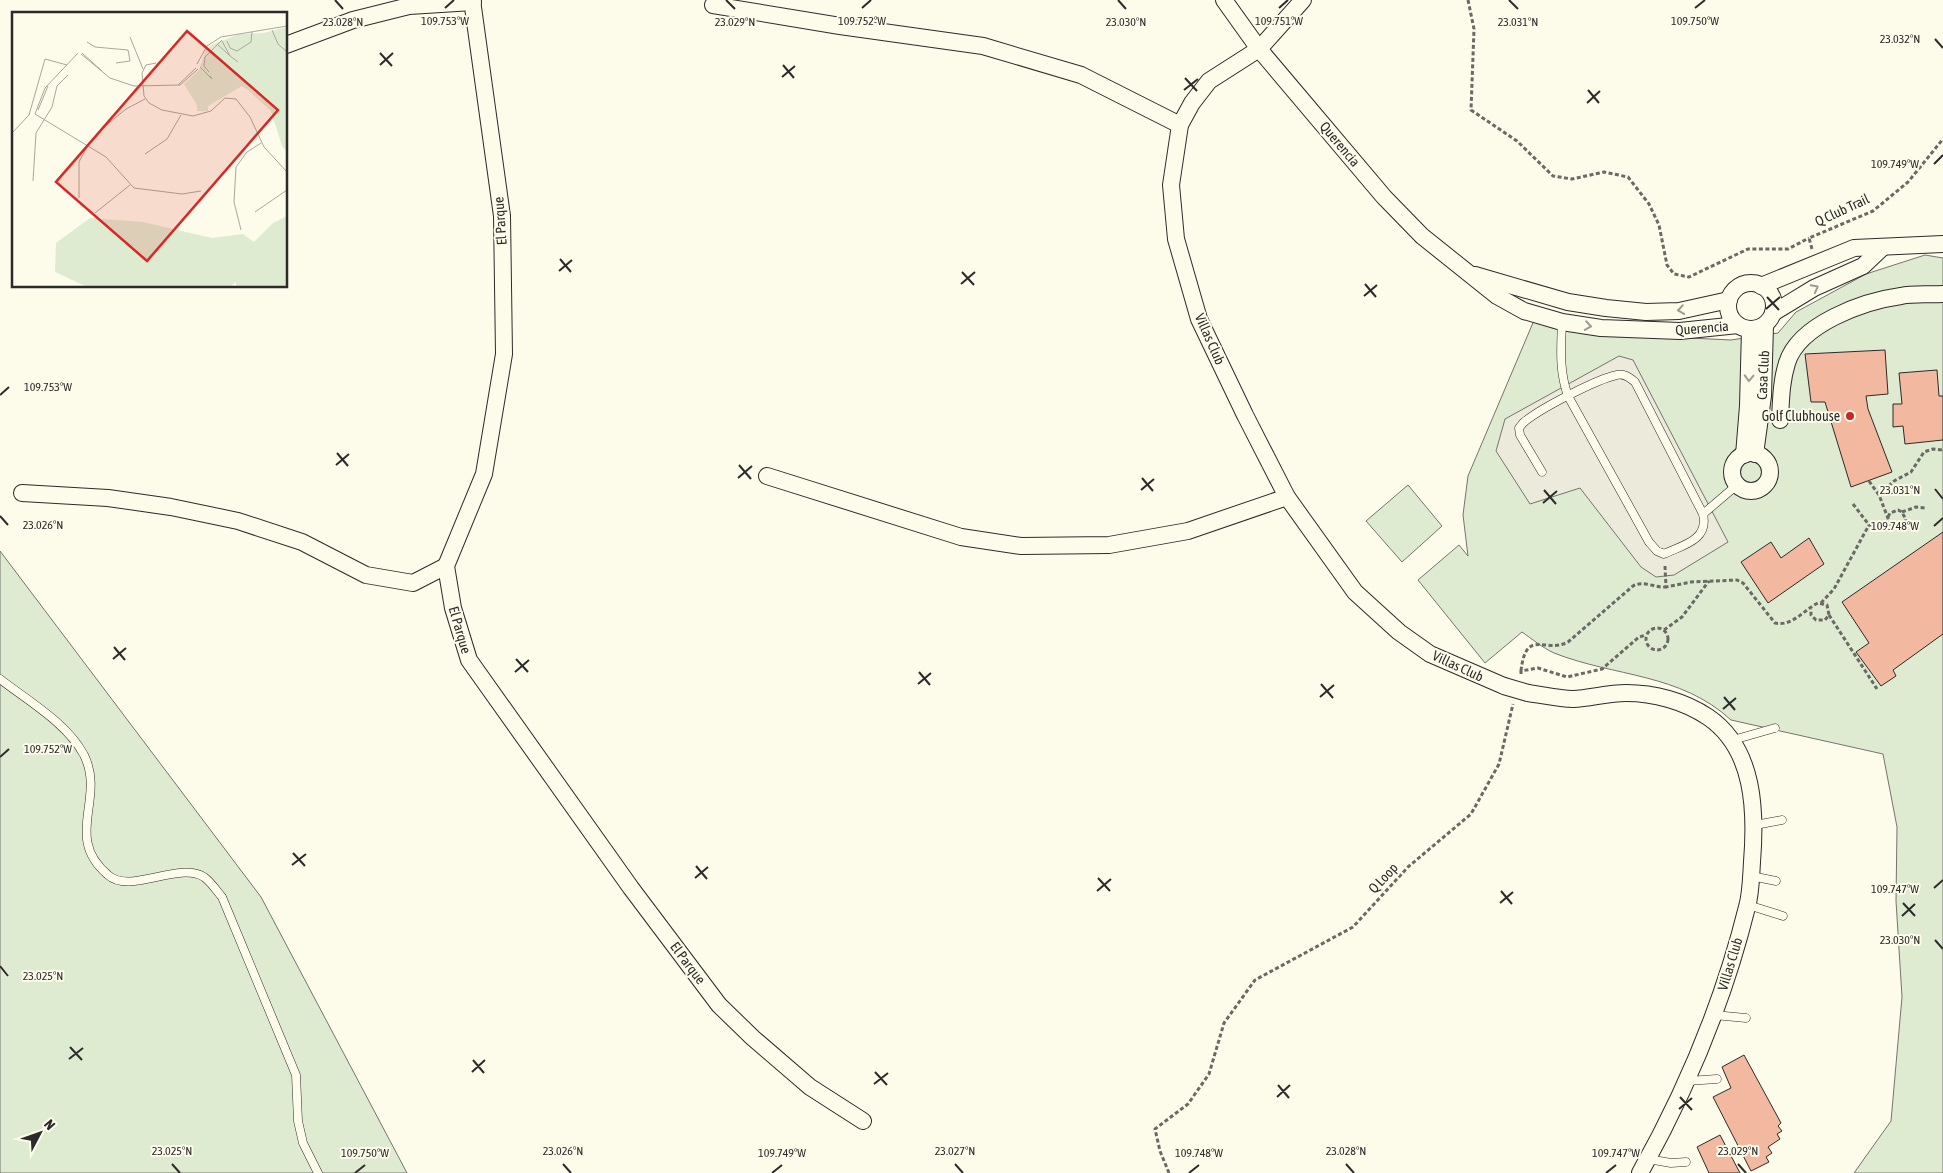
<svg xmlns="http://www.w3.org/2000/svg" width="1943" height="1173" viewBox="0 0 1943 1173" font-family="'Asap Condensed',sans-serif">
  <rect width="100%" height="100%" fill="#fdfbea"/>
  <g fill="#deebd1" stroke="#74746e">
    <path d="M1925 255 1943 258V1173H1854L1891 1121 1902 997 1896 901 1897 827 1883 754 1731 720C1680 673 1615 677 1554 653 1543 648 1532 639 1522 632L1485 663 1418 580 1459 545 1468 556 1463 515 1468 476 1535 318 1587 333 1731 340 1778 333 1796 312 1866 274Z"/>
    <polygon points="1408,485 1442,526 1402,562 1366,521"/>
    <polygon points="0,551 261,897 407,1173 0,1173"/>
  </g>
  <polygon fill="#eceadb" stroke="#74746e" points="1619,356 1633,360 1728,542 1674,575 1656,577 1641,567 1580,488 1530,504 1496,451 1505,419"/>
  <g fill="#f2b8a0" stroke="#2b2b2b">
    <polygon points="1885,350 1888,394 1866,396 1868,409 1892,472 1851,487 1825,402 1811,402 1805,354"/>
    <polygon points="1937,370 1939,396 1943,396 1943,440 1905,444 1903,426 1893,427 1893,404 1902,404 1899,373"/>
    <polygon points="1943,532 1943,634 1893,670 1896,676 1881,686 1856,652 1869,643 1842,602"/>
    <polygon points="1809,538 1824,564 1768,603 1741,562 1771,542 1781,558"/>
    <polygon points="1744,1055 1781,1123 1778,1126 1782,1131 1777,1134 1780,1139 1768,1147 1772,1153 1766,1157 1769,1162 1751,1171 1713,1097 1731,1088 1722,1067"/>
    <polygon points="1720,1135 1740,1173 1709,1173 1697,1147"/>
  </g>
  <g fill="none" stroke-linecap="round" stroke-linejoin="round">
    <defs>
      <g id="lane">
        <path d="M1542 472 1520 435 1519 428 1523 423C1539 409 1597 379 1617 375 1624 373 1630 378 1635 382L1703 514C1709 540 1683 545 1664 554L1657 551 1649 542 1568 396C1559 371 1561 349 1562 322"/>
        <polyline points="1703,514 1737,485"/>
        <path d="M0 679C28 701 67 723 84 755 106 799 63 837 108 875 130 895 178 861 204 877 211 882 216 890 222 897L296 1075 298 1121 303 1143 318 1173"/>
        <polyline points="1733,740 1775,728"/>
        <polyline points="1755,825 1782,820"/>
        <polyline points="1751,876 1776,881"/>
        <polyline points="1748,905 1783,916"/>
        <polyline points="1714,1015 1746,1018"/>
        <polyline points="1687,1081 1717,1079"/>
        <polyline points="1648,1159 1671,1163 1686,1162"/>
      </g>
      <g id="street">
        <polyline points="472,0 502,216 504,354 484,474 446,566 453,608 469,660 631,888 719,1005 753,1038 810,1087 863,1121"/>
        <polyline points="1224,0 1259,49 1384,197 1422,236 1497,296 1524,311 1562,322 1601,328 1680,331 1738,325"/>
        <polyline points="1303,0 1259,49 1209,81 1192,103 1180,125 1171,185 1176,239 1199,319 1245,415 1287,497 1355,592 1399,632 1430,654 1504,686"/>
        <polyline points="713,5 840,26 983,46 1081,75 1180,125"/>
        <polyline points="286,45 353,20 409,6 473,2"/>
        <polyline points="1475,275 1568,302 1606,308 1646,312 1679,311 1729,300"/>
        <circle cx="1751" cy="306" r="23"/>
        <polyline points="1761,286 1854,248 1943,244"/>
        <polyline points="1773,313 1814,288 1863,266 1883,247"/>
        <path d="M1780 420C1781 401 1781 382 1787 363 1799 324 1864 301 1901 296 1914 293 1929 295 1943 294"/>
        <circle cx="1751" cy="472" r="19"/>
        <polyline points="1755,454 1763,396 1765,325"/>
        <polyline points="1744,455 1748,406 1750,329"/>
        <polyline points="767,476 961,537 1021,546 1109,545 1188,531 1287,497"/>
        <polyline points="22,493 108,498 171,507 238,521 302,542 366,575 413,583 446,566"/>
        <path d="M1528 693C1543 695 1559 699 1573 699 1591 698 1608 693 1626 693 1654 693 1684 701 1708 717 1755 749 1756 812 1752 862 1751 877 1751 893 1747 907 1724 1000 1687 1089 1640 1173"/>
      </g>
    </defs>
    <use href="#lane" stroke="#2b2b2b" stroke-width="9"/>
    <use href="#street" stroke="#2b2b2b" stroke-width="18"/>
    <g stroke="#6a6964" stroke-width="3" stroke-dasharray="4 2.5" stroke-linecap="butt">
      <polyline points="1468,0 1474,29 1471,110 1517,141 1553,176 1572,179 1604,172 1628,177 1649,204 1659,225 1667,265 1674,274 1689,277 1748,249 1788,249 1809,238"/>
      <polyline points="1812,249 1809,238 1873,211 1908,182 1943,139"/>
      <polyline points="1869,481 1879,495"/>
      <polyline points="1853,504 1869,525 1889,523"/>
      <polyline points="1902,512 1916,507 1925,508"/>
      <polyline points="1888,517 1890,513 1898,510 1902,512 1906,520 1900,527 1891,526 1879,495 1894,481 1911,472 1924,452 1933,449 1943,450"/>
      <path d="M1665 566 1666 587 1691 582 1737 580 1743 583 1775 623C1792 627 1805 609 1818 603L1827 605 1829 615 1825 620H1816L1811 615V609"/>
      <polyline points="1821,603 1834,589 1869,525"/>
      <polyline points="1829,615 1877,689"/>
      <circle cx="1657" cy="639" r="11"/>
      <polyline points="1664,630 1682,617 1709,581"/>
      <path d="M1521 671C1526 627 1545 654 1568 642L1633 586C1643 580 1655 588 1666 587"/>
      <polyline points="1521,674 1521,671 1538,668 1567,677 1602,669 1639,637 1646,635"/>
      <polyline points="1169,1173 1160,1151 1155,1129 1188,1104 1209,1074 1224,1023 1255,980 1353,927 1408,867 1471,814 1499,764 1513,704"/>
    </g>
    <use href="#lane" stroke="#fdfbea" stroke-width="8"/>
    <use href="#street" stroke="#fdfbea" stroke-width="16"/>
    <defs>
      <polyline id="street-bridge" points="1504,686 1528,693"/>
    </defs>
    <use href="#street-bridge" stroke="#2b2b2b" stroke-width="18" stroke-linecap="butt"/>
    <use href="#street-bridge" stroke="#fdfbea" stroke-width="16"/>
  </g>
  <defs><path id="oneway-chevron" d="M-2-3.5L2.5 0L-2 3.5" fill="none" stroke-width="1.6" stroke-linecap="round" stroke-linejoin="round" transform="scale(1.25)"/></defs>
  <g stroke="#9e9d94">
    <use href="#oneway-chevron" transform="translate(1815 288) rotate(-28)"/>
    <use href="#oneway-chevron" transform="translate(1681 310) rotate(171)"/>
    <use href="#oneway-chevron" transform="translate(1588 326) rotate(9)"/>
    <use href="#oneway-chevron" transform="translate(1749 378) rotate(92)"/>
  </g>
  <path fill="none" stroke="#2b2b2b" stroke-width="2" d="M335 0 343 9M726 0 735 9M1118 0 1126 9M1509 0 1518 9M445 8 454 0M862 8 871 0M1279 8 1288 0M1695 8 1705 0M1935 39 1943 48M380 53 392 66M380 65 393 53M783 65 794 78M782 77 795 66M1185 78 1197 91M1184 90 1198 79M1588 90 1599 103M1587 103 1600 91M1934 164 1943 155M560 259 571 272M559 271 572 260M962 272 974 285M961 284 975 272M1365 284 1376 297M1364 296 1377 285M1767 297 1779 310M1766 309 1780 297M0 395 9 387M337 453 348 466M336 465 349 454M739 465 751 479M738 478 752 466M1142 478 1153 491M1935 489 1943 499M1141 490 1154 479M1544 490 1556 504M1543 503 1557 491M0 516 8 525M1934 526 1943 518M114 647 125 660M113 659 126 648M516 659 528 672M515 672 529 660M919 672 930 685M918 684 931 673M1321 684 1333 698M1320 697 1334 685M1724 697 1735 710M1723 709 1736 698M0 757 9 749M293 853 305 866M292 865 306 854M696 866 707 879M695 878 708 867M1098 878 1110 891M1934 888 1943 880M1097 891 1111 879M1501 891 1512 904M1500 903 1513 892M1903 903 1915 916M1902 916 1915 904M1935 940 1943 949M0 966 8 976M70 1047 82 1060M69 1059 83 1048M473 1060 484 1073M472 1072 485 1060M875 1072 887 1085M874 1084 888 1073M1278 1085 1289 1098M1277 1097 1290 1085M1680 1097 1692 1110M1679 1109 1692 1098M172 1164 180 1173M563 1164 571 1173M955 1164 963 1173M1346 1164 1354 1173M1738 1164 1746 1173M355 1173 365 1165M772 1173 782 1165M1189 1173 1199 1165M1606 1173 1616 1165"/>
  <circle fill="#c62828" stroke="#fdfbea" stroke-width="2" cx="1850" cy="416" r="5"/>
  <g text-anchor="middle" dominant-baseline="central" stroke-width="4" stroke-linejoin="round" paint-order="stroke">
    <g font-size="14" fill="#2b2b2b" stroke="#fdfbea">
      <text transform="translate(1340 144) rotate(50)">Querencia</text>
      <text transform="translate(1842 210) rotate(-25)">Q Club Trail</text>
      <text transform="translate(500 221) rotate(-94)">El Parque</text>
      <text transform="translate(1702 328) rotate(-5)">Querencia</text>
      <text transform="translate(1210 339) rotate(66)">Villas Club</text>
      <text transform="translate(1763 375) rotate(-87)">Casa Club</text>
      <text transform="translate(460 630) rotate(74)">El Parque</text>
      <text transform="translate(1458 666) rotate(25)">Villas Club</text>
      <text transform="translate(1383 878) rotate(-47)">Q Loop</text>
      <text transform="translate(688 963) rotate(53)">El Parque</text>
      <text transform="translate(1730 964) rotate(-73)">Villas Club</text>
    </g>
    <g font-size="14" fill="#2b2b2b" stroke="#fdfbea" text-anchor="end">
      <text x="1840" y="416">Golf Clubhouse</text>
    </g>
  </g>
  <g transform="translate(12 12)">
    <rect width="275" height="275" fill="#fdfbea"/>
    <path d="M275 15V140L270 134 259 99 236 78 230 74 196 94V99H185V93L172 72 187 58 194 37 199 33 227 22 252 21ZM275 204V274H224V270L219 274H73L43 260 44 231 78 206 131 210 200 226 231 222 242 230 261 211Z" fill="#deebd1"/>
    <path fill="none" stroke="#a9a89e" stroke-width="1" d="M260 18 266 32 275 40M118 25 131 57M210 29 218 44 226 50M215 29 218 36 225 39 239 30 240 20M75 30 83 35 116 38 118 49 104 51M205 32 217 43M70 41 90 59M69 42 98 66 122 74 168 73 186 57M144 51 134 53 130 61 132 84 137 91 150 98 181 104 199 99 213 86 224 87 238 105 252 135 275 160M185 52 195 34 209 25 275 14M188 55 200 67 198 64M197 60 192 54 193 45 210 28M166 73 184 56M26 98 36 74M23 102 94 145 122 176 170 182 189 179M23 102 33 76 66 41M92 115 114 97 133 87M0 121 17 103 33 47 55 53M133 142 155 127 169 103M21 169 24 121 40 95 45 74 56 63M67 186V150L76 133M243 200 275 178M83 201 118 173M229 218 222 190 224 155 235 140 249 131"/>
    <path fill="#d62828" fill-opacity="0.15" stroke="#d62828" stroke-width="2.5" d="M175 19 266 98 135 249 44 170Z"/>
    <rect width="275" height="275" fill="none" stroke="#2b2b2b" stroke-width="2.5"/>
  </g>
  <g font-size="12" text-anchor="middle" fill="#2b2b2b" stroke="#fdfbea" stroke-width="4" stroke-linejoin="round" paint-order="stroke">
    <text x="445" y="25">109.753°W</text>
    <text x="862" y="25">109.752°W</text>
    <text x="1279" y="25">109.751°W</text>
    <text x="1695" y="25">109.750°W</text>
    <text x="343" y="26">23.028°N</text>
    <text x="735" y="26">23.029°N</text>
    <text x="1126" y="26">23.030°N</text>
    <text x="1518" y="26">23.031°N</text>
    <text x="1900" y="43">23.032°N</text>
    <text x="1895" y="168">109.749°W</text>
    <text x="48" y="391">109.753°W</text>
    <text x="1900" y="494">23.031°N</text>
    <text x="43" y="529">23.026°N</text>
    <text x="1895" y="530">109.748°W</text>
    <text x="48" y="753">109.752°W</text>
    <text x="1895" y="893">109.747°W</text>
    <text x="1900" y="944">23.030°N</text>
    <text x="43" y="980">23.025°N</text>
    <text x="172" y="1155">23.025°N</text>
    <text x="563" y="1155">23.026°N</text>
    <text x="955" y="1155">23.027°N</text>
    <text x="1346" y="1155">23.028°N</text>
    <text x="1738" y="1155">23.029°N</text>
    <text x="365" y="1157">109.750°W</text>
    <text x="782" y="1157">109.749°W</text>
    <text x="1199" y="1157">109.748°W</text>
    <text x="1616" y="1157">109.747°W</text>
  </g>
  <g transform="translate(40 1133) rotate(49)" stroke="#fdfbea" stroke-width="4" paint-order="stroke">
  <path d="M0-4L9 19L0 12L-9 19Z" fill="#2b2b2b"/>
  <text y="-8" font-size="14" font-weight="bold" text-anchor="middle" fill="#2b2b2b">N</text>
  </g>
</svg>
